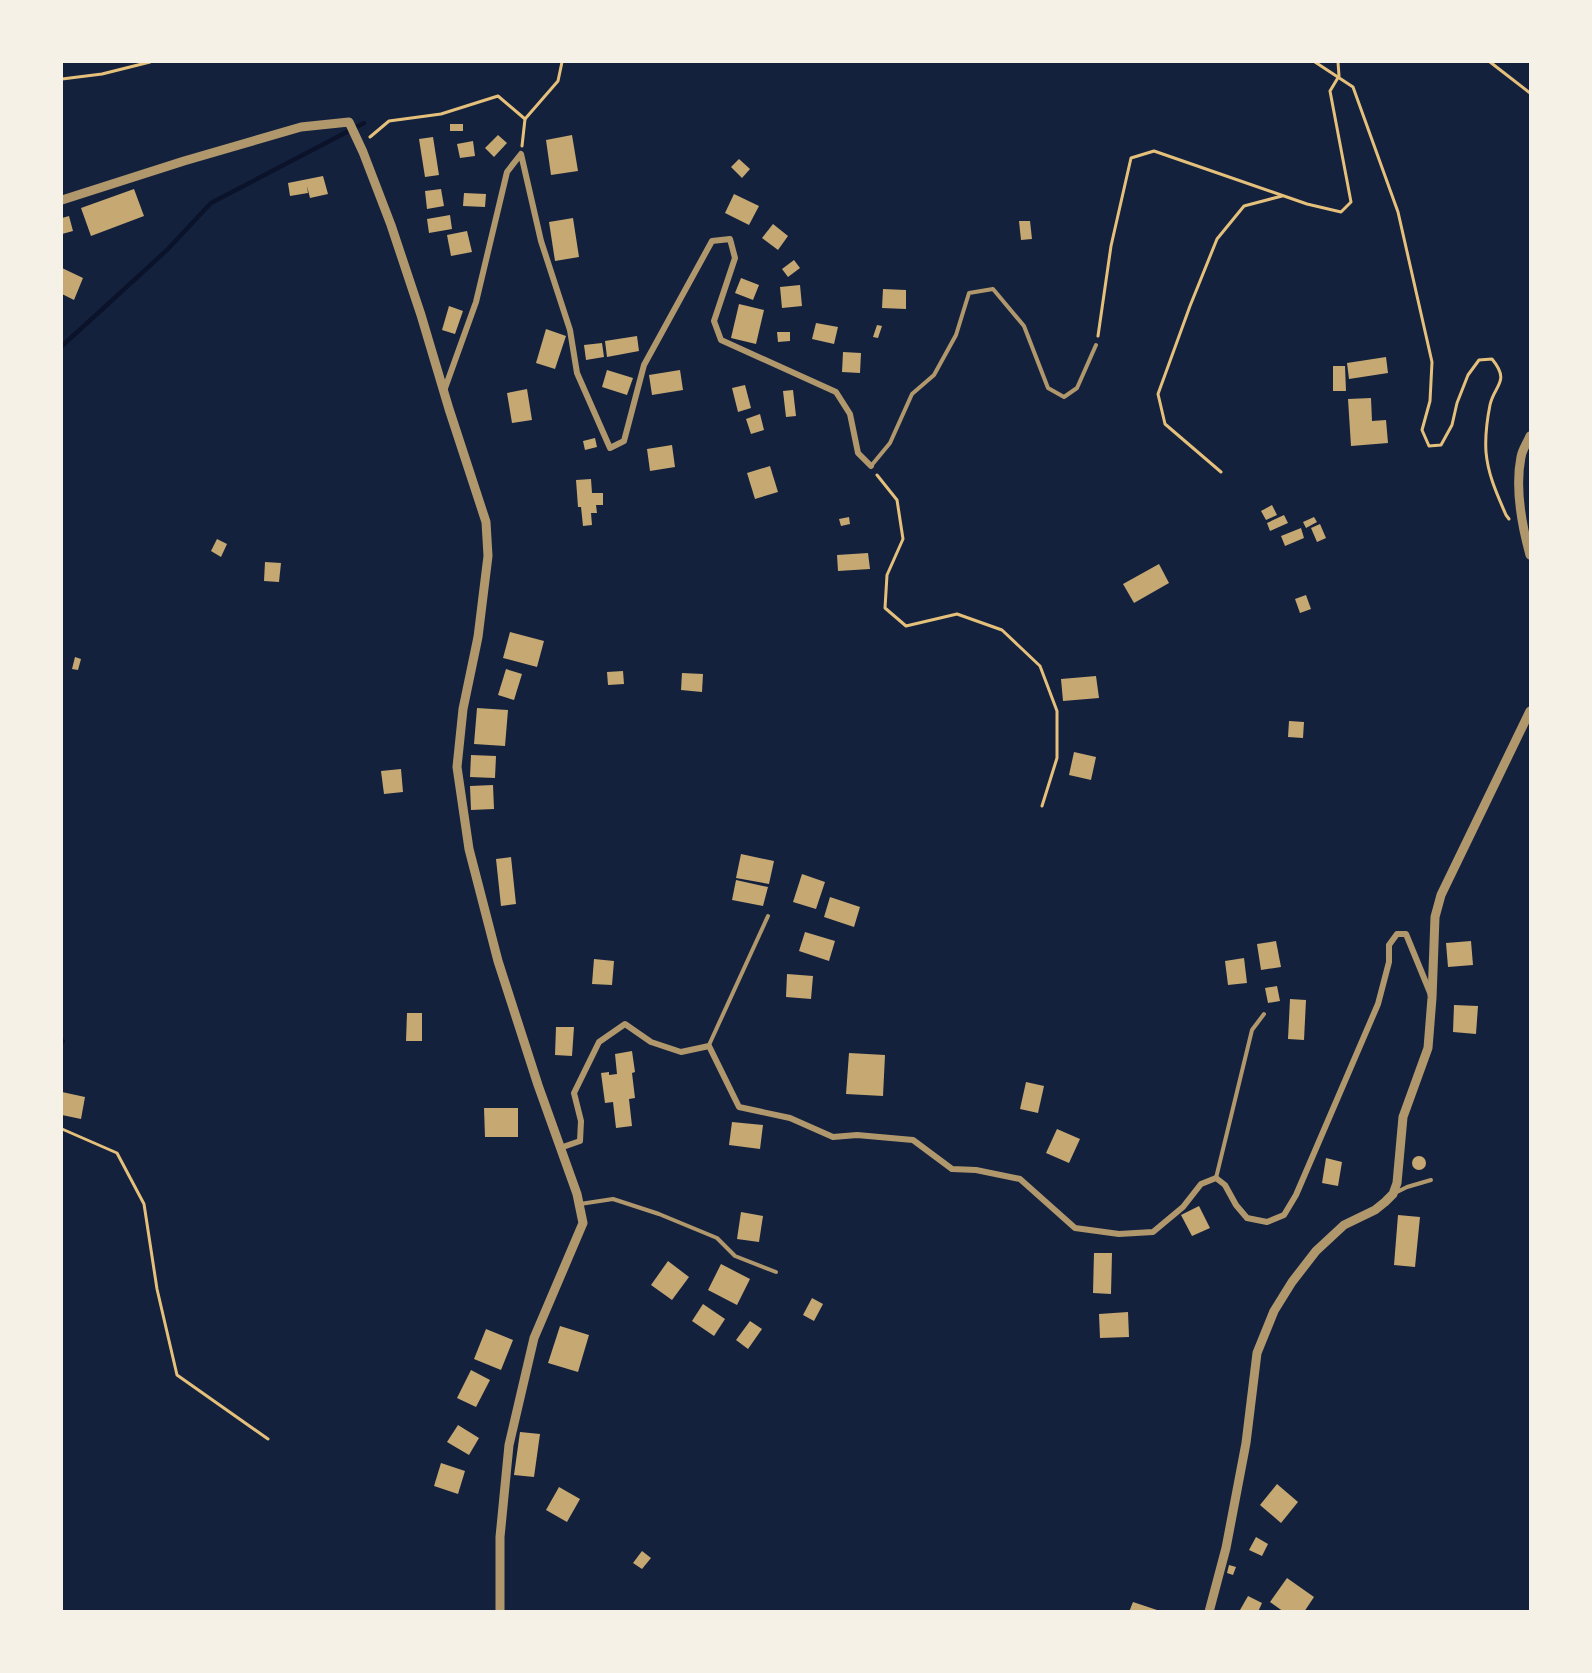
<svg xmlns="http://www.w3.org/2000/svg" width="1592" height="1673" viewBox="0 0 1592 1673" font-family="'DejaVu Sans',sans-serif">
  <rect width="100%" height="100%" fill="#14213d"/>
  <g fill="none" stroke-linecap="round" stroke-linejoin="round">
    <g stroke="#0b132b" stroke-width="4.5">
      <polyline points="62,346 167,250 211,203 364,123"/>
      <polyline points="62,1042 63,1041"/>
    </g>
  </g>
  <g fill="#c6a872">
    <rect x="450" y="124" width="13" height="7"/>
    <polygon points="498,135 507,143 494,157 485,148"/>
    <polygon points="572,135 578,171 551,175 546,140"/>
    <polygon points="433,137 439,175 425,177 419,139"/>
    <polygon points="473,141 475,156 460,158 457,144"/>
    <polygon points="739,159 750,169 742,178 731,167"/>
    <polygon points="323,176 328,194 310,198 307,186 308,193 290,196 288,183"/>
    <polygon points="134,189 144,216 91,236 81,208"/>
    <polygon points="441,189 444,206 427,209 425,191"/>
    <polygon points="464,193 486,194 485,207 463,206"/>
    <polygon points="734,194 759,206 749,225 725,213"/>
    <polygon points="450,215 452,229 429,233 427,219"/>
    <polygon points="69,216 73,231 62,234 62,218"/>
    <polygon points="573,218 579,257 555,261 549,222"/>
    <polygon points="1019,221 1030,221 1032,239 1021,240"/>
    <polygon points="773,224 788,236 778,250 762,238"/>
    <polygon points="467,231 472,252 451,256 447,235"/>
    <polygon points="794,260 800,268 788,277 782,269"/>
    <polygon points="62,268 83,278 74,300 62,294"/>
    <polygon points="741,278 759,285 753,300 735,293"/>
    <polygon points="800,285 802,306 782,308 780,287"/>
    <polygon points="883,289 906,290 906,309 882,308"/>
    <polygon points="739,304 764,310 756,344 731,338"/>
    <polygon points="449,306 463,311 455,334 442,330"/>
    <polygon points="816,323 838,327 834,344 812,339"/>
    <polygon points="877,325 882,326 878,338 873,337"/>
    <polygon points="546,329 566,336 555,369 536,363"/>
    <polygon points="777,332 790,332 790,341 778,342"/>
    <polygon points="637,336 639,351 607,357 605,341"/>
    <polygon points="602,343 604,357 586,360 584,345"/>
    <polygon points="843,352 861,353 860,373 842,372"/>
    <polygon points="1386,357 1388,373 1349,379 1347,363"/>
    <polygon points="1333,366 1345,366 1346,391 1333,391"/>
    <polygon points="607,370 633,378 627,395 602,387"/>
    <polygon points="680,370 683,390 652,395 649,375"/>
    <polygon points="745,385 751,408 738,412 732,388"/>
    <polygon points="527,389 532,420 512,423 507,393"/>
    <polygon points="793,390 796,416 786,417 783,391"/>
    <polygon points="1371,398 1372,421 1386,420 1388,443 1351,446 1348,399"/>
    <polygon points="760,414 764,430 751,434 746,419"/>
    <polygon points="595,438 597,447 585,450 583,441"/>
    <polygon points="672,445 675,467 650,471 647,449"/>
    <polygon points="770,466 778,492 755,499 747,473"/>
    <polygon points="591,479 592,493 603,493 603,505 596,505 597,513 591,513 592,525 583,526 581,507 578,507 576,480"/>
    <polygon points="1272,505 1277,515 1266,520 1261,511"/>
    <polygon points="1284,515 1288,523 1270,531 1267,523"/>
    <polygon points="849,517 850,524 841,526 839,519"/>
    <polygon points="1314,517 1317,522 1306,528 1303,522"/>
    <polygon points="1320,524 1326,538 1317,542 1311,528"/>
    <polygon points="1301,528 1304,538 1285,546 1281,536"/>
    <polygon points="217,539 227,544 221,557 211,551"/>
    <polygon points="868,553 870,569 838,571 837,555"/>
    <polygon points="265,562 281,563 279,582 264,581"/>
    <polygon points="1159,564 1169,583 1134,603 1123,584"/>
    <polygon points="1306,595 1311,609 1300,613 1295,599"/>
    <polygon points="510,632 544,641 537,667 503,658"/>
    <polygon points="75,657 81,659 78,670 72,669"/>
    <polygon points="506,669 522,674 514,700 498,695"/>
    <polygon points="623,671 624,684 608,685 607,672"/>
    <polygon points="682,673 703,674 702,692 681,690"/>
    <polygon points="1096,676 1099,698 1063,701 1061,679"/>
    <polygon points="477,708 508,710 505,746 474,744"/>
    <polygon points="1289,721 1304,722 1303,738 1288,737"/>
    <polygon points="1074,752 1096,757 1091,780 1069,775"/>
    <polygon points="471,755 496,756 495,778 470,777"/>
    <polygon points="401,769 403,792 384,794 381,771"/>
    <polygon points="493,785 494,809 471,810 470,786"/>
    <polygon points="741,854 774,861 769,884 736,878"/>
    <polygon points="511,857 516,904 501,906 496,859"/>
    <polygon points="802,874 825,882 816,909 793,902"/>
    <polygon points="736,880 768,887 763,906 732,900"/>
    <polygon points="830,897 860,907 854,927 824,917"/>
    <polygon points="805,932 835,941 829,961 799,951"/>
    <polygon points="1276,941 1281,967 1261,970 1257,944"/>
    <polygon points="1471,941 1473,965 1448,967 1446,943"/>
    <polygon points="1244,958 1247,983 1228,985 1225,961"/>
    <polygon points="594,959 614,961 612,985 592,984"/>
    <polygon points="787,974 813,976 811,999 786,997"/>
    <polygon points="1277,986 1280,1001 1268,1003 1265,988"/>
    <polygon points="1290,999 1306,1000 1304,1040 1288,1039"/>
    <polygon points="1454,1005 1478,1006 1476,1034 1453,1032"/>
    <polygon points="407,1013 422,1013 422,1041 406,1041"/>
    <polygon points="556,1027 574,1027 572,1056 555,1055"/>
    <polygon points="632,1051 635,1072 632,1073 635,1098 629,1099 632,1126 616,1128 613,1102 605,1103 601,1073 609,1072 609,1075 617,1074 615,1054"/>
    <polygon points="849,1053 885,1055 883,1096 846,1094"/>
    <polygon points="1026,1082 1044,1086 1038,1113 1020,1109"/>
    <polygon points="62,1092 85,1097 81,1119 62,1115"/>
    <polygon points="484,1108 518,1108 518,1137 485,1137"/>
    <polygon points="732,1122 763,1125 760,1149 729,1145"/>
    <polygon points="1057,1129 1080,1139 1069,1163 1046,1153"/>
    <circle cx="1419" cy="1163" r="7"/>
    <polygon points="1326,1158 1342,1162 1338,1186 1322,1183"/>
    <polygon points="1199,1206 1210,1228 1192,1236 1181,1215"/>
    <polygon points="741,1212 763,1216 759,1242 737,1239"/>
    <polygon points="1398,1215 1420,1217 1415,1267 1394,1265"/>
    <polygon points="1094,1253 1112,1253 1111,1294 1093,1293"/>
    <polygon points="668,1261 689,1277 672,1300 651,1285"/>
    <polygon points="721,1264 750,1279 737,1305 708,1290"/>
    <polygon points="812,1298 823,1304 814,1321 803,1315"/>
    <polygon points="703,1304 725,1319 714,1336 692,1321"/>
    <polygon points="1128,1312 1129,1337 1100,1338 1099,1314"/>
    <polygon points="750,1321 762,1329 748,1349 736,1340"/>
    <polygon points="560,1326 589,1335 578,1372 548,1363"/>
    <polygon points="486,1329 513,1340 501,1370 474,1359"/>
    <polygon points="471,1370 490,1380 476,1407 457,1398"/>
    <polygon points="458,1425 479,1438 469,1455 447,1442"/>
    <polygon points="520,1432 540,1434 534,1477 514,1475"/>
    <polygon points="441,1463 465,1471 458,1494 434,1486"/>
    <polygon points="1277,1484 1298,1502 1281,1523 1260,1505"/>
    <polygon points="559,1487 580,1499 567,1522 546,1510"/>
    <polygon points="1256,1537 1268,1544 1262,1556 1249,1550"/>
    <polygon points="642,1551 651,1558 642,1569 633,1563"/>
    <polygon points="1229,1565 1236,1567 1233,1575 1227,1573"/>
    <polygon points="1287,1578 1314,1597 1304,1612 1284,1612 1270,1602"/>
    <polygon points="1248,1596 1262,1603 1258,1612 1240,1610"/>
    <polygon points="1133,1602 1160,1611 1160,1612 1129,1612"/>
  </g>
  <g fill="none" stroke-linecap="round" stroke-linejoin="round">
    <g stroke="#e5c07b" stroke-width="3">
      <path d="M1315 62 1353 87 1398 212 1432 362 1430 401 1422 430 1429 446 1441 445 1452 425 1457 403 1468 375 1479 360 1492 359C1511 382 1494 385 1490 405 1487 420 1485 437 1486 452 1488 475 1497 494 1506 515L1509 519"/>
      <polyline points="1490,62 1530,93"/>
      <polyline points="62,79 102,74 150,62"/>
      <polyline points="370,137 389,121 441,114 498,96 525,119"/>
      <polyline points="522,146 525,119 558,81 562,62"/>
      <polyline points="1098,336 1111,246 1131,158 1154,151 1307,204 1341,212 1351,202 1330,91 1339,76 1338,62"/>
      <polyline points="1221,472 1165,424 1158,394 1190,306 1217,239 1244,206 1282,196"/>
      <polyline points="877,475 897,500 903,539 887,575 885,608 906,626 957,614 1002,630 1040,666 1057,711 1057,758 1042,806"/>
      <polyline points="62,1129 117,1153 144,1204 157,1289 177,1375 268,1439"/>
    </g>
    <g stroke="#b1986c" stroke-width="4">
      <polyline points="871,466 890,443 912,394 934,375 956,335 969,293 993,289 1024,326 1048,388 1064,397 1077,388 1096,345"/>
      <polyline points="709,1045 768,916"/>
      <polyline points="1216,1178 1252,1030 1264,1014"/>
      <polyline points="1397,1192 1407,1187 1431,1180"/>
      <polyline points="580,1204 613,1199 659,1214 717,1238 735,1256 776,1272"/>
    </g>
    <g stroke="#b1986c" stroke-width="6">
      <polyline points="444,391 476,302 507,172 521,154 541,241 570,330 577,373 610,448 624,441 644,365 712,241 730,239 735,258 714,321 721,340 836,392 850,414 858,453 871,466"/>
      <polyline points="560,1148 580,1141 581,1121 574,1093 599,1042 625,1024 651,1042 681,1052 709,1046 739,1107 790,1118 833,1137 857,1135 913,1140 952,1169 976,1170 1020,1179 1075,1228 1119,1234 1153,1232 1183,1207 1201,1184 1216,1178 1225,1185 1236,1205 1247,1218 1267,1222 1284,1215 1296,1195 1378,1004 1389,962 1389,945 1397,934 1406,934 1431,995"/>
    </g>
    <g stroke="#b1986c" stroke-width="9">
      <polyline points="62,200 184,161 301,127 349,122 363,152 391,225 421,315 449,409 486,522 488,556 478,637 463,709 457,767 469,849 498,961 538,1085 577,1194 583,1223 534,1338 509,1445 500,1537 500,1612"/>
      <path d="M1530 436C1527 443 1522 450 1521 457 1515 487 1522 526 1530 555"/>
      <polyline points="1209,1612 1226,1548 1246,1443 1257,1353 1274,1311 1292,1282 1316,1251 1344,1225 1375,1210 1385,1202 1393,1194 1397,1183 1403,1117 1428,1048 1432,998 1435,917 1441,895 1530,711"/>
    </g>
  </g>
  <rect width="1592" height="1673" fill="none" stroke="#f6f1e7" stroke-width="126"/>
</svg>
